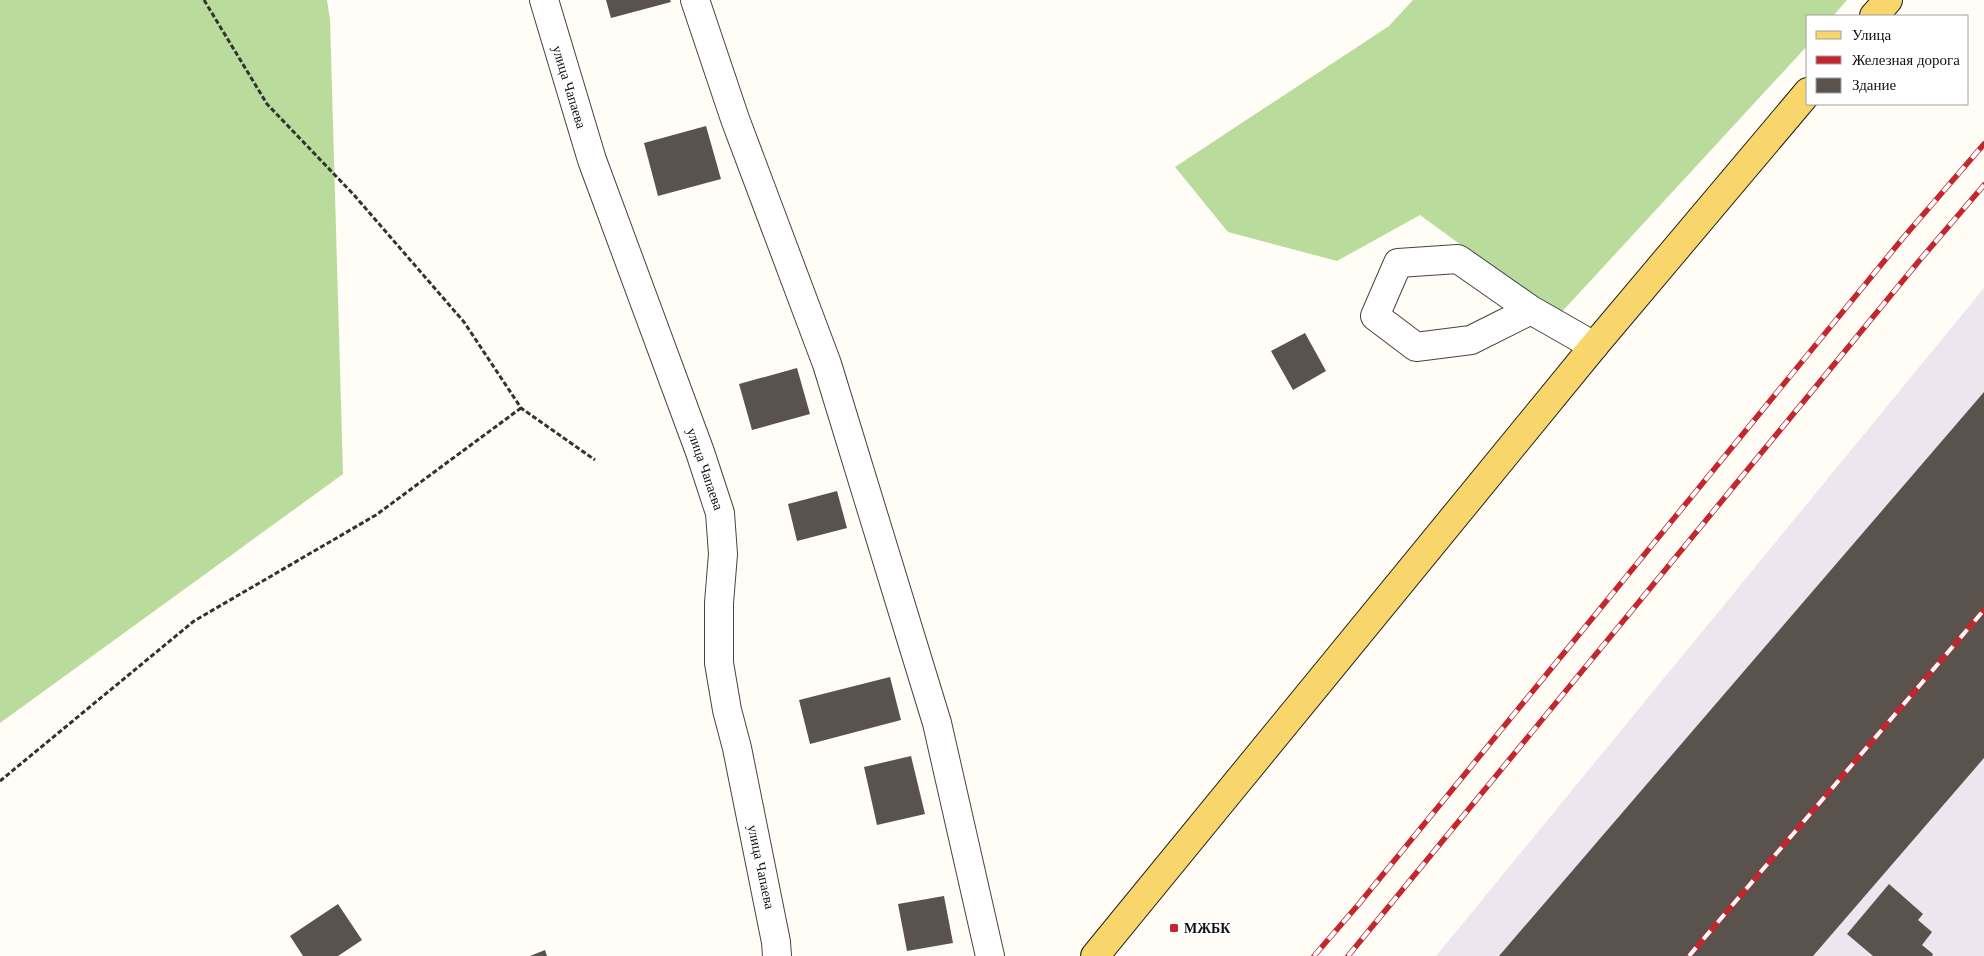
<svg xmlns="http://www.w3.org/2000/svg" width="1984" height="956" viewBox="0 0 1984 956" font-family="'Times New Roman',serif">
  <rect width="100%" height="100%" fill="#fffdf5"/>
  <polygon fill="#eee6ef" points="1984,288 1984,956 1436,956"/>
  <g fill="#b9dc9c">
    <polygon points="0,0 327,0 330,20 343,474 0,723"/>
    <polygon points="1413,0 1847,0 1833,16 1808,16 1808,45 1558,316 1420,215 1337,261 1228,232 1175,167 1389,26"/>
  </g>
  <g fill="#5a524d">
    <polygon points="606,0 670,0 671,2 611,18"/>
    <polygon points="706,126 721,179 658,196 644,143"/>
    <polygon points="1305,333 1326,371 1293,390 1271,351"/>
    <polygon points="797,368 810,414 752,430 739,384"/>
    <polygon points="1984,392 1984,758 1813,956 1499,956"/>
    <polygon points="837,491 847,528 797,541 788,504"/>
    <polygon points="890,677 901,720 810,744 799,700"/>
    <polygon points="911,756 925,814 877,825 864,767"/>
    <polygon points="1889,884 1923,914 1918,920 1932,932 1922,945 1933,954 1932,956 1873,956 1847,934"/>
    <polygon points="944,896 953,943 907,951 898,904"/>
    <polygon points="338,904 362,940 338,956 303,956 290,936"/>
    <polygon points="545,950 547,956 530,956"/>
  </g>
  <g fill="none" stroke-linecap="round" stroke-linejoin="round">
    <defs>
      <g id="minor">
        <polyline points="544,0 592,160 700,452 720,513 723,554 719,603 719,663 727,710 737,748 776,942 777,956"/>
        <polyline points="695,0 735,119 827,364 937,723 990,956"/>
        <polyline points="1531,310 1471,340 1416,347 1375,316 1398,263 1458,259 1531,310 1594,346"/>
      </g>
      <g id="major">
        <polyline points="1874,16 1888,0"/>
        <polyline points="1095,956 1594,346 1808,92"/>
      </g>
    </defs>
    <use href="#minor" stroke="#444" stroke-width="30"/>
    <use href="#major" stroke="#222" stroke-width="30"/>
    <g stroke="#333" stroke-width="3" stroke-dasharray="5 2.5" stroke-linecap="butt">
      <polyline points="204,0 267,104 354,195 464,322 521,408 595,460"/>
      <polyline points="0,781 194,621 376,515 521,408"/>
    </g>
    <use href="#minor" stroke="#fff" stroke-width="28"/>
    <use href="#major" stroke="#f9d66b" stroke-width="28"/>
    <defs>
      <g id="rail">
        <polyline points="1314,956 1358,905 1903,238 1984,144"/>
        <polyline points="1348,956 1919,261 1984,185"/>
        <polyline points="1689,956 1984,610"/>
      </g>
    </defs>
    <use href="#rail" stroke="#c4262e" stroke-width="5.5"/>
    <use href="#rail" stroke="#fff" stroke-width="4" stroke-dasharray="11" stroke-linecap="butt"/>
  </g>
  <rect fill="#c4262e" stroke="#fff" stroke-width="2" x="1169" y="923" width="10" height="10" rx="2.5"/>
  <g text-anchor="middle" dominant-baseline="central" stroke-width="5" stroke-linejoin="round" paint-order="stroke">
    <g font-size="14" fill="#111" stroke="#fff">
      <text transform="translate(569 87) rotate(73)">улица Чапаева</text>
      <text transform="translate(705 469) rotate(71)">улица Чапаева</text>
      <text transform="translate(761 867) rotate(78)">улица Чапаева</text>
    </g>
    <g font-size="14" font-weight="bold" fill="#111" stroke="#fff" text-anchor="start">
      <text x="1184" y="928">МЖБК</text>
    </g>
  </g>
  <rect x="1806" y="15" width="162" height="90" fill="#ffffff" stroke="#a0a0a0"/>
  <rect x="1816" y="31" width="25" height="8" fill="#f9d66b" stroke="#a0a0a0"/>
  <text x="1852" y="40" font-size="15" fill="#111111">Улица</text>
  <rect x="1816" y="56" width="25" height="8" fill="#c4262e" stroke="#a0a0a0"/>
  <text x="1852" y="65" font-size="15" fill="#111111">Железная дорога</text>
  <rect x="1816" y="78" width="25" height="15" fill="#5a524d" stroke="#a0a0a0"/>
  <text x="1852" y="90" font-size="15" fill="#111111">Здание</text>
</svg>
